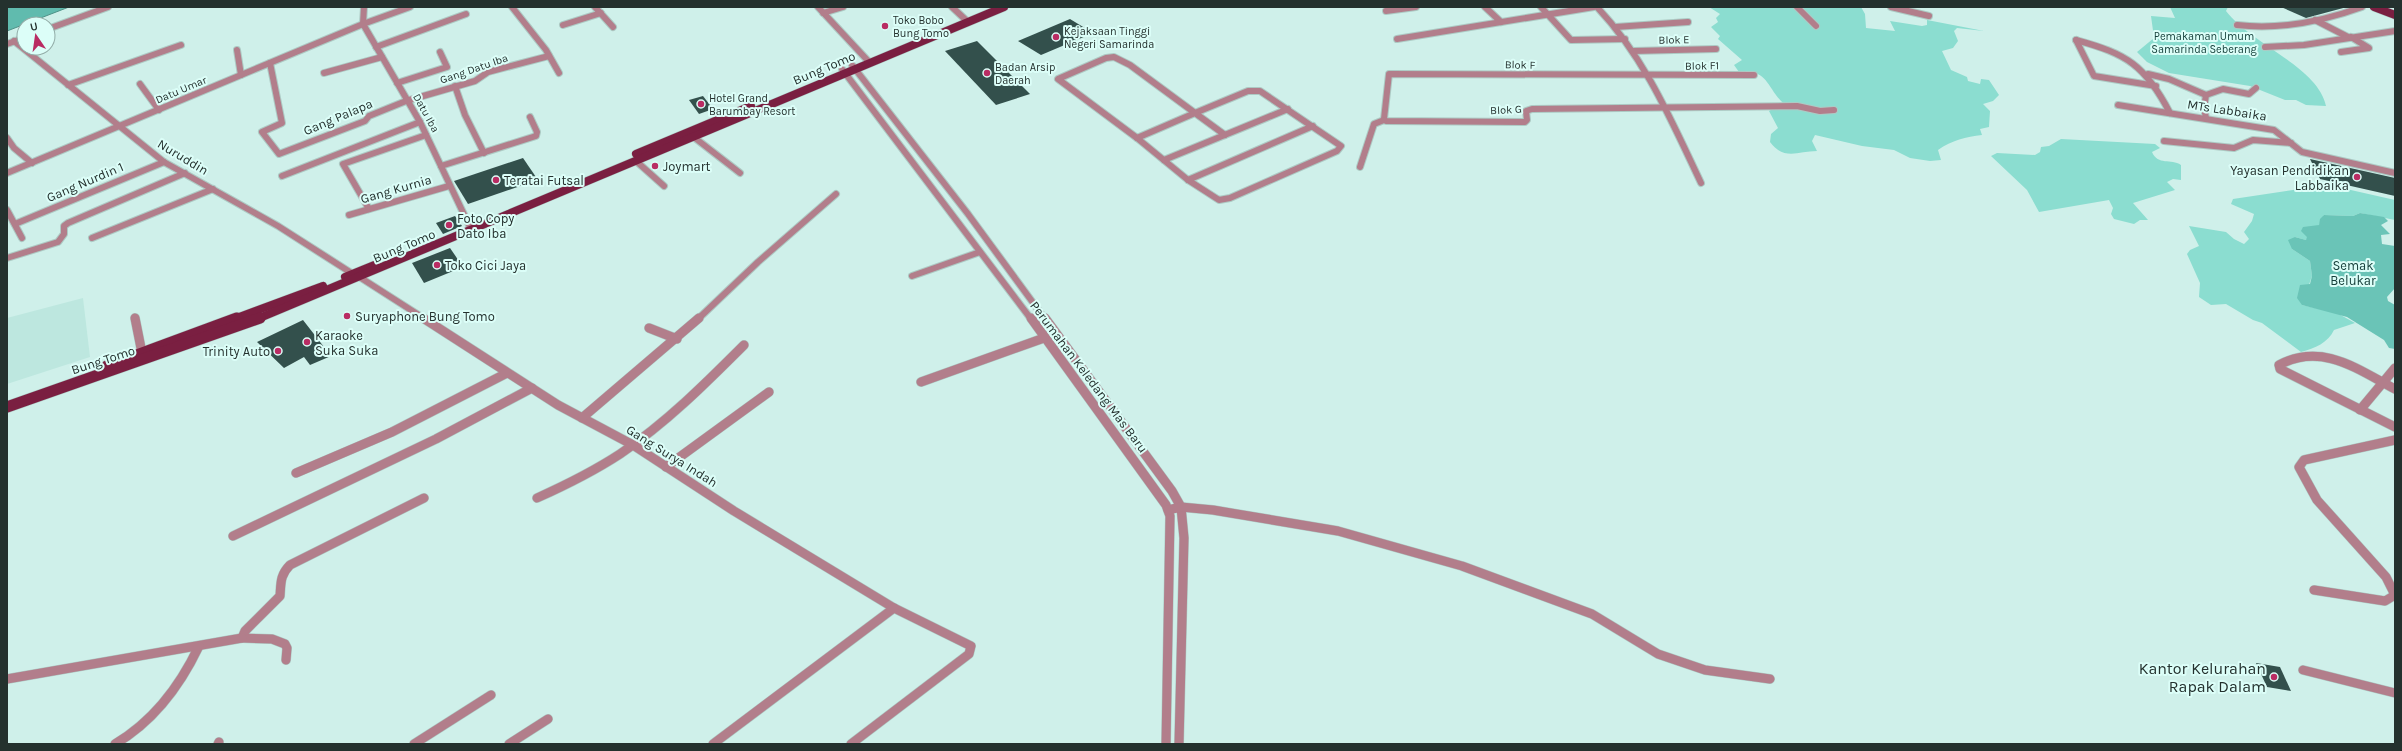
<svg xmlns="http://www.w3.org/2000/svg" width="2402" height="751" viewBox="0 0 2402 751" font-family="Karla,sans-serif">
  <rect width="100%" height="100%" fill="#cff0ea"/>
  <polygon fill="#bde7df" points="83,298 90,357 7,384 7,318"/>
  <g fill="#8bddd0">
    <path d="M1709 7H1861L1865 14 1866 28 1895 31 1890 21 1922 26 1927 25V20L1984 31 1957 28 1954 31 1958 41 1953 48 1942 51 1951 70 1967 77 1968 81 1980 84 1981 79 1989 80 1999 95 1993 101 1983 104 1990 111 1989 127 1980 129 1982 135C1966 137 1952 140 1938 150L1941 160 1930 161 1910 158 1894 150 1862 146 1815 135 1812 141 1817 151C1798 151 1784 161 1770 142L1771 134 1778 128 1769 111 1783 103C1766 86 1768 69 1739 72L1734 65 1742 60 1718 39 1720 36 1711 27 1718 22 1716 18 1720 14Z"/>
    <path d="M2170 7H2228L2226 11C2251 44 2318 67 2326 106L2306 105 2296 100H2285L2250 86 2169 73 2147 62 2137 52 2154 38 2151 16 2175 18Z"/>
    <path d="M2061 139 2155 144 2160 148 2152 152C2158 166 2171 158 2181 165V180L2173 179 2167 182 2175 190 2133 203 2148 220H2140L2134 224 2114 219 2111 214 2113 208 2109 200 2039 212 2027 190 1991 156 1997 153 2035 155 2040 152 2041 147 2049 146Z"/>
    <path d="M2311 181 2395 200V220L2360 213 2353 216 2324 215 2319 225 2306 240 2295 237 2292 249 2310 261 2312 276 2302 305 2337 313 2355 323 2334 330C2328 343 2315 348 2301 352L2262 323 2253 320 2226 304 2211 305 2199 297 2200 283 2187 254 2190 250 2199 246 2189 226 2226 232 2234 239 2244 244 2249 239 2244 232 2252 221 2254 214 2231 204 2233 199 2307 188Z"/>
  </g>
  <polygon fill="#6ac4b7" points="2360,213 2384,217 2388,221 2381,225 2390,234 2381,235 2382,244 2395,246 2395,288 2387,297 2388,301 2395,305 2395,349 2389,348 2384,340 2347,317 2302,305 2297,298 2300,285 2310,284 2312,276 2310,261 2292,249 2288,240 2295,237 2306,240 2307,237 2301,231 2303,227 2319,225 2320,219 2324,215 2353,216"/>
  <polygon fill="#60bbae" stroke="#4e9288" points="7,7 69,7 7,31"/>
  <g fill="#33504c">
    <polygon points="2281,7 2347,7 2306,18"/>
    <polygon points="1070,19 1093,33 1041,55 1018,41"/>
    <polygon points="977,41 1030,94 996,105 945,51"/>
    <polygon points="703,96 713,109 699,114 689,100"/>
    <polygon points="523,158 538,180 468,204 454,181"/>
    <polygon points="2310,159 2395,178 2395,196 2320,179"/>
    <polygon points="455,216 462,226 443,234 436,223"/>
    <polygon points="450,248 463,267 424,283 412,263"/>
    <polygon points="303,320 331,356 310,365 304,357 284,368 257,342"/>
    <polygon points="2256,663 2280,667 2291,691 2267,687"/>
  </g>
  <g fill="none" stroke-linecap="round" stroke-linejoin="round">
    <defs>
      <g id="street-far1">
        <polyline points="364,7 363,24 420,122 469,225 474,230"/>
        <polyline points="512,7 546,50 559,73"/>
        <polyline points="595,7 613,27"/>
        <polyline points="818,7 870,63"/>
        <polyline points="952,7 968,22"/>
        <polyline points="1485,7 1501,22"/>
        <polyline points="1541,7 1571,40 1625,39"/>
        <path d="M1597 7C1645 58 1671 120 1701 183"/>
        <polyline points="1797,7 1816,26"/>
        <polyline points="1891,7 1929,16"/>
        <polyline points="1386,11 1416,7"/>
        <polyline points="823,13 843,7"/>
        <polyline points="2315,20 2348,37"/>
        <polyline points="563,25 601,13"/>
        <path d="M2237 25C2281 30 2321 22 2362 7"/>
        <polyline points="1615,27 1688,22"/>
        <polyline points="48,29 108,7"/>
        <polyline points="1397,39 1594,7"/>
        <path d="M2076 40C2127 54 2145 65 2170 113"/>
        <polyline points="2076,40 2094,76 2156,86"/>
        <polyline points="14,41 164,162 278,226 353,274"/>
        <polyline points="7,44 24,38"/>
        <polyline points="376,47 466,14"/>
        <polyline points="2265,47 2304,45 2395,31"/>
        <polyline points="237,50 241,75"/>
        <polyline points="1633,51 1716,49"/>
        <polyline points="2341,52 2369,48 2351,37"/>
        <polygon points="1114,57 1130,65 1195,113 1248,91 1260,91 1341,146 1337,151 1230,198 1219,200 1188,180 1137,138 1058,79 1106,58"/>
        <polyline points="270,63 282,123 262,132 279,154 365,121 369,116 406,101 475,81 488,72 549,56"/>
        <polyline points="852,65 968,214 1045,319"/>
        <polyline points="842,69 1031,319"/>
        <polyline points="324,73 382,57"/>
        <polyline points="2148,74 2169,79 2206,95"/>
        <polyline points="1754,75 1389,74 1384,119 1386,121 1525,122 1527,120 1526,111 1532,109 1797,106 1820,111 1834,110"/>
        <polyline points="397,83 447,67 440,52"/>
        <polyline points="140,84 159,110"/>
        <polyline points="68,85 181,45"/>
        <polyline points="455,86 465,115 484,153"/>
        <polyline points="2118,105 2274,130 2302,152 2395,173"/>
        <polyline points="2206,118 2204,108 2206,95 2223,89 2249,94 2256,88"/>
        <polyline points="7,138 14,148 32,163"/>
        <polyline points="695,138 740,173"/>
        <polyline points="1137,138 1195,113 1225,135"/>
        <polyline points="2164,141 2234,148 2253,140 2291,143"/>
        <polyline points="1164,160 1288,109"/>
        <polyline points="636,161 664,186"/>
        <polyline points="441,166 536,136 537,132 530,117"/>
        <polyline points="1360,167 1374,124 1384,120"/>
        <polyline points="7,173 363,24 410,7"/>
        <polyline points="282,176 420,122"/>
        <polyline points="1188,180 1313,126"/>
        <polyline points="369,209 343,164 426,135"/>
        <polyline points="7,210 22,238"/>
        <polyline points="349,215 449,186"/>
        <polyline points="15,224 164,162"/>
        <polyline points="92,238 213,189"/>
        <polyline points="7,258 58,242 64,234 64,226 68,223 185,173"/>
        <polyline points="912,276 980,252"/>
        <polyline points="361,278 425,319"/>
        <polyline points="698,319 758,262 836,194"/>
      </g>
      <g id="street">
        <polyline points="135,318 143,358"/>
        <polyline points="423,318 558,405 633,445 734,511 894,608 971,646 969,654 851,744"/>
        <polyline points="1031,318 1166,505 1170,516 1166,744"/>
        <polyline points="1045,318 1172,491 1181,507 1184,538 1179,744"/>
        <polyline points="649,328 677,339"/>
        <polyline points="921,382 1044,338"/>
        <path d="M2395 389C2357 369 2322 342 2279 365L2280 369 2395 427"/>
        <polyline points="2360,410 2395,368"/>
        <polyline points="582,418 699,318"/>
        <polyline points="666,467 769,392"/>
        <polyline points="296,473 392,432 507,373"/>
        <path d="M537 498C566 485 594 471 620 454 666 423 705 384 744 345"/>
        <polyline points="1168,510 1181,507 1213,510 1338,531 1462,566 1592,614 1658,654 1705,670 1770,679"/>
        <polyline points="233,536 436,439 532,388"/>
        <polyline points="2314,590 2385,601 2395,595 2386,577 2317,500 2299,467 2304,460 2395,440"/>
        <path d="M286 660 287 648 285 644 272 639 242 638 245 631 280 596C281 583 280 575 290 565L424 498"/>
        <polyline points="2303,670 2395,693"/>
        <polyline points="7,679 242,638"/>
        <path d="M115 744C154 721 180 686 199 646"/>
        <polyline points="218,744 219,742"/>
        <polyline points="414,744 491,695"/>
        <polyline points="509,744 548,719"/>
        <polyline points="713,744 894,608"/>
      </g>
      <g id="primary-far1">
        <polyline points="2374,7 2395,15"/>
        <polyline points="636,154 751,106"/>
        <polyline points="345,277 377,264"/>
        <polyline points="234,319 323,286"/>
        <polyline points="257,319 1004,7"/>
      </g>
      <g id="primary">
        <polyline points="107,366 237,318"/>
        <polyline points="7,407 260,318"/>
      </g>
    </defs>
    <use href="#street-far1" stroke="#adcac4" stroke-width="8"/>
    <use href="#street" stroke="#adcac4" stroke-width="10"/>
    <use href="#primary-far1" stroke="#adcac4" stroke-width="9"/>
    <use href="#primary" stroke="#adcac4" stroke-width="12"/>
    <use href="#street-far1" stroke="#b27e8b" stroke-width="6"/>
    <use href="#street" stroke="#b27e8b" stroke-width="9"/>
    <use href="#primary-far1" stroke="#7a1f41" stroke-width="8"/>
    <use href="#primary" stroke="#7a1f41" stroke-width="11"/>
  </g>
  <g fill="#b92c63" stroke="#dcfef8" stroke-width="1.5">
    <circle cx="885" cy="26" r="4"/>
    <circle cx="1056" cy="37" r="4"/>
    <circle cx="987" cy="73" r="4"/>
    <circle cx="701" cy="104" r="4"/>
    <circle cx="655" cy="166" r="4"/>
    <circle cx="2357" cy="177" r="4"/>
    <circle cx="496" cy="180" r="4"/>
    <circle cx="449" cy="225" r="4"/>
    <circle cx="437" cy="265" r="4"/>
    <circle cx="347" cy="316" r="4"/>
    <circle cx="307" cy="342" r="4"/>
    <circle cx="278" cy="351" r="4"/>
    <circle cx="2274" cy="677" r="4"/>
  </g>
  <g text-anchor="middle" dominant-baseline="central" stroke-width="4" stroke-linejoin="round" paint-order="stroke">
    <g font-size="11" fill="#24312e" stroke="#dcfef8" text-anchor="start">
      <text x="893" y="20">Toko Bobo<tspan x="893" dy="13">Bung Tomo</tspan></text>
      <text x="1064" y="31">Kejaksaan Tinggi<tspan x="1064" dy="13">Negeri Samarinda</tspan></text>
      <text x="995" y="67">Badan Arsip<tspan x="995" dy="13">Daerah</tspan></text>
      <text x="709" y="98">Hotel Grand<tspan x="709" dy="13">Barumbay Resort</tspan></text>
    </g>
    <g font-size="11" fill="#16403b" stroke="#dcfef8">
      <text x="2204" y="36">Pemakaman Umum<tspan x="2204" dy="13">Samarinda Seberang</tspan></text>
    </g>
    <g font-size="11" fill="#24312e" stroke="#dcfef8">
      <text transform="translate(1674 40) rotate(-1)">Blok E</text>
      <text transform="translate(1520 65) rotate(1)">Blok F</text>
      <text transform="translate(1702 66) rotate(-1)">Blok F1</text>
      <text transform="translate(474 69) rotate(-19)">Gang Datu Iba</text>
      <text transform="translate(181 90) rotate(-23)">Datu Umar</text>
      <text transform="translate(1506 110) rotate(-3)">Blok G</text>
      <text transform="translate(426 113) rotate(61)">Datu Iba</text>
    </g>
    <g font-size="13" fill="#24312e" stroke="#dcfef8">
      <text transform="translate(824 68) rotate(-23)">Bung Tomo</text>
      <text transform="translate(2227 110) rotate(9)">MTs Labbaika</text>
      <text transform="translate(338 117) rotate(-23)">Gang Palapa</text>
      <text transform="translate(183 157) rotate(31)">Nuruddin</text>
      <text transform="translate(85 182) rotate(-23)">Gang Nurdin 1</text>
      <text transform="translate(396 189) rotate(-16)">Gang Kurnia</text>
      <text transform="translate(404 246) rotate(-23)">Bung Tomo</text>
      <text transform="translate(103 360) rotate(-18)">Bung Tomo</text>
      <text transform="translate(1089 377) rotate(53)">Perumahan Keledang Mas Baru</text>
      <text transform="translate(672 456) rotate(32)">Gang Surya Indah</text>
    </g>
    <g font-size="13" fill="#24312e" stroke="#dcfef8" text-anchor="start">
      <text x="663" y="166">Joymart</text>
      <text x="2349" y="170" text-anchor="end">Yayasan Pendidikan<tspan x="2349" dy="15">Labbaika</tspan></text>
      <text x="504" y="180">Teratai Futsal</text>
      <text x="457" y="218">Foto Copy<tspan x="457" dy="15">Dato Iba</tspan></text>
      <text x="445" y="265">Toko Cici Jaya</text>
      <text x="355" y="316">Suryaphone Bung Tomo</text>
      <text x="315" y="335">Karaoke<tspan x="315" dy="15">Suka Suka</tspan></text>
      <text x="270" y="351" text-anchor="end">Trinity Auto</text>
    </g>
    <g font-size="13" fill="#16403b" stroke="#dcfef8">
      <text x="2353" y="265">Semak<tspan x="2353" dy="15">Belukar</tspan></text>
    </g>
    <g font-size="16" fill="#24312e" stroke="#dcfef8" text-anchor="end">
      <text x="2266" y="668">Kantor Kelurahan<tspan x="2266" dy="18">Rapak Dalam</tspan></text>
    </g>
  </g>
  <rect width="2402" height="751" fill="none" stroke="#24312e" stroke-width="16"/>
  <g transform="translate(36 36) rotate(347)"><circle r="19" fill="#dcfef8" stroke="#92aca7"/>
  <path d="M0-3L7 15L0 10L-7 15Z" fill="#b92c63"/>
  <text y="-6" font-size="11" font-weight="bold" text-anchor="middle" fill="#24312e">U</text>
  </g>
</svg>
